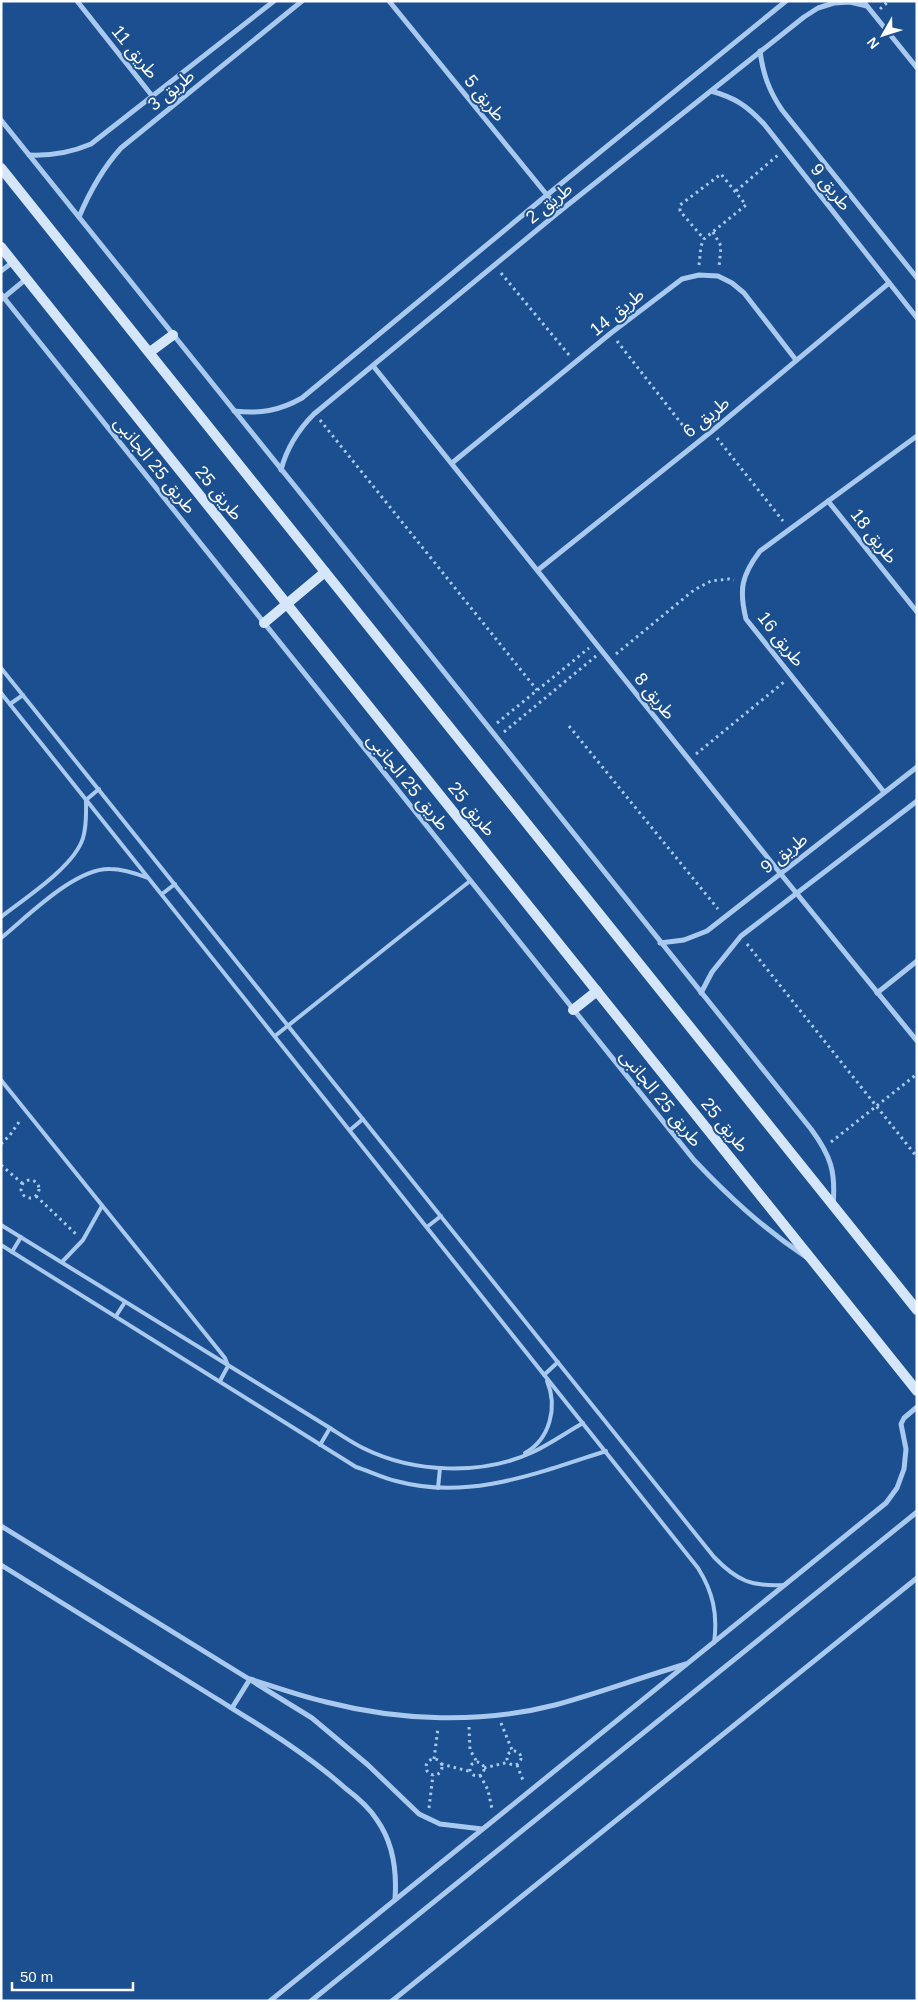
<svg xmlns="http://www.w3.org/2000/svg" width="918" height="2002" viewBox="0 0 918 2002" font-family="Arial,'Noto Sans Arabic',sans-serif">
  <rect width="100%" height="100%" fill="#1b4f8f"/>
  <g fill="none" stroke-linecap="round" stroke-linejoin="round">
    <g stroke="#a9c9ee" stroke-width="3" stroke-dasharray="2.5 4" stroke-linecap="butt">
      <polyline points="880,9 889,1"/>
      <polyline points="736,191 778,155"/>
      <polyline points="713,232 721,246 719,267"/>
      <polyline points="699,265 701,246 704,239 746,205 721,174 680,205 680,211 704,239"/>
      <polyline points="501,273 569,355"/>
      <polyline points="617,341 691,436"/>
      <polyline points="320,420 537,690"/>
      <polyline points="717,438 783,521"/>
      <polyline points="616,654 694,590 711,581 729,579 734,580"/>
      <polyline points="497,723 589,648"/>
      <polyline points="569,726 718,909"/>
      <polyline points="504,732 596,656"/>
      <polyline points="696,754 784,682"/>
      <polyline points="747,944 917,1157"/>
      <polyline points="831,1142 917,1074"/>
      <polyline points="1,1144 10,1135 21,1119"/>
      <polyline points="1,1165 23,1184"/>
      <circle cx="30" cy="1189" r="9"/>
      <polyline points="36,1196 77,1235"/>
      <polyline points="501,1723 512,1750"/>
      <polyline points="469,1727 470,1750 477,1762"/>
      <circle cx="514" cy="1758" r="7"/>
      <polyline points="434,1759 438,1728"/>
      <circle cx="434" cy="1767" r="8"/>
      <circle cx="477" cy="1769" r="7"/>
      <polyline points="441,1764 472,1772"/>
      <polyline points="517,1765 524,1783"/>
      <polyline points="484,1768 509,1762"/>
      <polyline points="480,1775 488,1790 492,1809"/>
      <polyline points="429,1808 433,1775"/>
    </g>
    <g stroke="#a9c9ee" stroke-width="4">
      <path d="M1 668 714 1557C737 1581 752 1587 785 1585"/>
      <path d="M1 693 698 1568C713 1592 718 1614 714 1643"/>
      <polyline points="10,704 23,695"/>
      <polyline points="162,894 175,884"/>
      <path d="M1 917C25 898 74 867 83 838 87 825 86 812 86 800L99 789"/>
      <path d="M1 938C28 916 75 868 110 869 123 869 135 873 148 878"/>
      <polyline points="275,1036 470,881"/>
      <polyline points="1,1080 225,1358 228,1366 220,1381"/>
      <polyline points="350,1130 363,1119"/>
      <path d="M1 1225 330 1428C341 1435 351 1442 363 1448 413 1473 482 1476 533 1452 550 1444 567 1432 583 1423"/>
      <polyline points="427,1227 441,1216"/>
      <path d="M1 1245 356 1467C369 1471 383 1478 396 1481 469 1501 537 1473 606 1451"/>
      <polyline points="12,1252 21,1237"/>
      <polyline points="62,1262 83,1240 102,1206"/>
      <polyline points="116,1316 125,1302"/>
      <polyline points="544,1375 558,1362"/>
      <polyline points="320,1445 330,1428"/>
      <path d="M525 1453C550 1439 558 1407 547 1381"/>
      <polyline points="438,1488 440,1468"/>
    </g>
    <g stroke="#a9c9ee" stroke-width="5">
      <polyline points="77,1 153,97"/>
      <polyline points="389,1 560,211"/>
      <polyline points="863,1 917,68"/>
      <path d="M760 51C763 74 769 91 782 110L917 278"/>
      <path d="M711 91C736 98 747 106 764 124L917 318"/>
      <path d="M1 120 811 1129C831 1156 836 1172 833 1205"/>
      <path d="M29 155C52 156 70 153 91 144L274 1"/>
      <path d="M79 217C90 191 102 169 121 148L302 1"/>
      <polyline points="1,271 13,262"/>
      <path d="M1 294 694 1160C730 1198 763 1228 806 1257"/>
      <polyline points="2,299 26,279"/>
      <polyline points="374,367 780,873 917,1041"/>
      <path d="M234 411C260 414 279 411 302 398L547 195 786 1"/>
      <polyline points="452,463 611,333 682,279 699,275 718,276 732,283 744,293 796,360"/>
      <path d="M281 470C287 447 298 430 314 414L560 211 804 17 818 8 834 3 850 2 867 6"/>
      <polyline points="828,501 917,612"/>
      <polyline points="538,570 712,431 889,283"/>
      <path d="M884 792 746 619C739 590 741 576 760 551L917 436"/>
      <polyline points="660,943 684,940 707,931 917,767"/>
      <polyline points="701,993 712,972 741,936 917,801"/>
      <polyline points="877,993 917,961"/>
      <polyline points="1,1526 312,1718 368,1765 419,1814 440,1824 482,1829"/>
      <path d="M1 1565C73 1610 145 1654 217 1699 262 1727 306 1753 345 1788 357 1797 369 1807 377 1820 394 1844 397 1871 395 1899"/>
      <path d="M232 1708 250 1679C275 1687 300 1696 326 1702 400 1721 481 1724 555 1705 599 1693 642 1677 686 1664"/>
      <polyline points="270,2001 886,1503 897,1488 904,1469 906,1449 901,1424 904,1418 917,1407"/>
      <polyline points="311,2001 917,1512"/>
      <polyline points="392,2001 917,1578"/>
    </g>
    <g stroke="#d6e6fa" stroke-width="10">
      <polyline points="1,168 917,1310"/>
      <polyline points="1,247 917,1391"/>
      <polyline points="150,352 173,335"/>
      <polyline points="264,623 325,572"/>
      <polyline points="573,1010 597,991"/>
    </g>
  </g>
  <g text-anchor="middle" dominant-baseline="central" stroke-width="4" stroke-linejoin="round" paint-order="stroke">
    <g font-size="18" fill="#fff" stroke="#1b4f8f">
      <text transform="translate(135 52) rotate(51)">طريق 11</text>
      <text transform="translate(171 90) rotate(-39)">طريق 3</text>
      <text transform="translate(485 98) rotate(51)">طريق 5</text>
      <text transform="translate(831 187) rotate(52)">طريق 9</text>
      <text transform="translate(549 203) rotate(-39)">طريق 2</text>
      <text transform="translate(617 312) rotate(-39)">طريق 14</text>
      <text transform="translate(706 417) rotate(-39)">طريق 6</text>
      <text transform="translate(155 465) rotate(51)">طريق 25 الجانبى</text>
      <text transform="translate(219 493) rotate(51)">طريق 25</text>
      <text transform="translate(874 536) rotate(52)">طريق 18</text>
      <text transform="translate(781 639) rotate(52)">طريق 16</text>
      <text transform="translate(655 696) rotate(51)">طريق 8</text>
      <text transform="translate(408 782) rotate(51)">طريق 25 الجانبى</text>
      <text transform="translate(472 809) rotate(51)">طريق 25</text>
      <text transform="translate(784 853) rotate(-38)">طريق 9</text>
      <text transform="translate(661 1098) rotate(51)">طريق 25 الجانبى</text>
      <text transform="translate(725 1125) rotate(51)">طريق 25</text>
    </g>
  </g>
  <rect width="918" height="2002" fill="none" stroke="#ffffff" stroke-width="5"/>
  <g transform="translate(883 35) rotate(231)" stroke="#1b4f8f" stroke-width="4" paint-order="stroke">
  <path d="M0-4L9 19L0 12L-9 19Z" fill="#ffffff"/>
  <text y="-8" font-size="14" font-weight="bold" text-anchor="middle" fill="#ffffff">N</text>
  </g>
  <path d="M12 1982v8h121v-8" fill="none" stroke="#ffffff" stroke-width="2.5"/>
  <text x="20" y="1982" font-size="15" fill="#ffffff" stroke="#1b4f8f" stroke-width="4" paint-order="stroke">50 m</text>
</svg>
